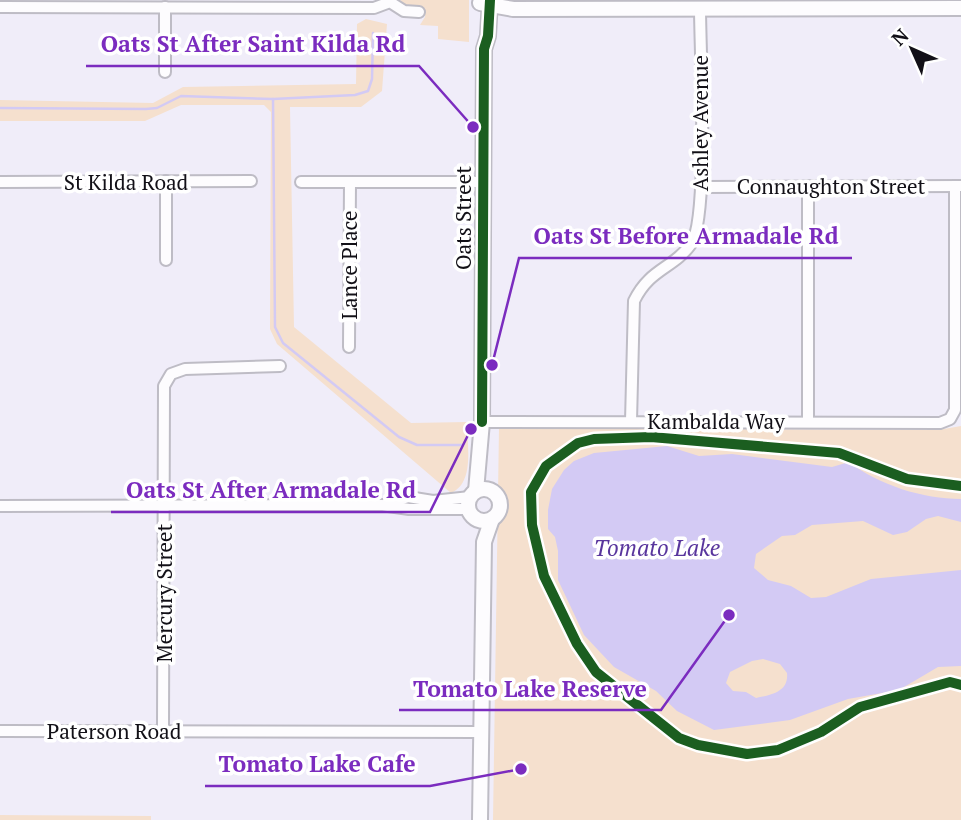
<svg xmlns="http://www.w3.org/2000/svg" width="961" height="820" viewBox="0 0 961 820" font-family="'PT Serif',serif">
  <rect width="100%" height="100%" fill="#f0edf9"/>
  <g fill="#f5e0ce">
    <polygon points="400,0 469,0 469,42 438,39 438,26 420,25 425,17 424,8 405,5"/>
    <path d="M366 19 387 24 382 91 361 107H290L294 327 411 423 467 422C467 445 475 483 451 493L277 344 270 329 271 112 264 105H181L145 121H0V100L153 103 183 87 356 84 357 24Z"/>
    <polygon points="961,426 961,820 493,820 499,428 938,430"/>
    <polygon points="0,815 151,816 151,820 0,820"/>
  </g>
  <path fill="#d3caf4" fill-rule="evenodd" d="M667 446 699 456 732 454 832 467 849 462C879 485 923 499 961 499V522L938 516 926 519 907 532 893 535 863 521 812 525 795 535 782 536 756 554 754 568 768 580 791 586 811 598 826 597 871 579 961 570V666L938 667 899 690 848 699 790 720 714 730 677 711 656 691 614 667 584 635 558 580V551L555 537 548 529V510L552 489 564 470 574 461 594 453ZM763 659 780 664 787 673C789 692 771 695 756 698L746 692 733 691 726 683 730 672 752 661Z"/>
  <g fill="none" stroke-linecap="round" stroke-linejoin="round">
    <g stroke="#d3caf4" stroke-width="2.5">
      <polyline points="273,99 275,327 283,343 399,437 417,445 463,445"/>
      <polyline points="0,108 146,109 157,108 181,96 273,99 355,95 368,91 372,79 373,33"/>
    </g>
    <defs>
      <g id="minor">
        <polyline points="0,7 374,8 390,2 404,11 419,12"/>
        <polyline points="165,72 165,7"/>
        <polyline points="0,182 251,181"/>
        <polyline points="301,182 482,182"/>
        <polyline points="808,186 808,421"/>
        <polyline points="701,187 961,186"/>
        <polyline points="166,260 166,181"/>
        <polyline points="349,347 350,182"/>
        <path d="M631 421 634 301C650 268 673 269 691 244 709 220 700 48 700 8"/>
        <polyline points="482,422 940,423 950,419 955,410 955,186"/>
        <polyline points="384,505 408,497 433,501 470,497"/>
        <polyline points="0,506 381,505 409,509 469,509"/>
        <polyline points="163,730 164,386 171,374 185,369 280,366"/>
        <polyline points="0,731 479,732"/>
      </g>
      <g id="tertiary">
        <polyline points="480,3 513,9 961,8"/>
        <circle cx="484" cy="505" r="16"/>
        <polyline points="476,491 482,422 484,49 488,36 490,0"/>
        <polyline points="480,820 484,542 492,519"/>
      </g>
    </defs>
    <use href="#minor" stroke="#bebcc5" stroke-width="14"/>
    <use href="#tertiary" stroke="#bebcc5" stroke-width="18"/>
    <use href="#minor" stroke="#fdfcfe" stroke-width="10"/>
    <use href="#tertiary" stroke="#fdfcfe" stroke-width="14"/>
    <defs>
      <g id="cycleway">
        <polyline points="482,422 484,49 488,36 490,0"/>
        <polyline points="961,486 907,479 839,453 651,437 594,439 578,443 546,466 531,492 532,525 544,576 577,644 596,672 679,738 698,745 747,754 778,750 821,732 860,707 950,682 961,685"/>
      </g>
    </defs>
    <use href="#cycleway" stroke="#fff" stroke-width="15"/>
    <use href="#cycleway" stroke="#1b5e20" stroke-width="10"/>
  </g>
  <g text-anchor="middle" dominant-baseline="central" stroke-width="7" stroke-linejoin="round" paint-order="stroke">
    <g font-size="21" fill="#121017" stroke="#fff">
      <text transform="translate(700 123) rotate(-90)">Ashley Avenue</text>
      <text x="126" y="182">St Kilda Road</text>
      <text x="831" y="186">Connaughton Street</text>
      <text transform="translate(463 218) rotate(-90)">Oats Street</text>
      <text transform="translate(349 265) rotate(-90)">Lance Place</text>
      <text x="716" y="421">Kambalda Way</text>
      <text transform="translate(164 593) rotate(-90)">Mercury Street</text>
      <text x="114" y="731">Paterson Road</text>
    </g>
    <g font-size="23" font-style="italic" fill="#59369d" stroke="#fff">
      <text x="657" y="547">Tomato Lake</text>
    </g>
  </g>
  <path fill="none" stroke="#7b2cbf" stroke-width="2.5" d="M473 127L419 66H86M492 365L519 258H852M471 429L430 512H111M729 615L661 710H399M521 769L430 786H205"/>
  <g fill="#7b2cbf" stroke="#fff" stroke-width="2.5">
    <circle cx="473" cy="127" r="7"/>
    <circle cx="492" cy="365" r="7"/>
    <circle cx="471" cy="429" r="7"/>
    <circle cx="729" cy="615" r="7"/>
    <circle cx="521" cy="769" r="7"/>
  </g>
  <g font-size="23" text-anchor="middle" font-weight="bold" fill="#7b2cbf" stroke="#fff" stroke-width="7" stroke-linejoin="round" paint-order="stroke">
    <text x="253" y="52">Oats St After Saint Kilda Rd</text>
    <text x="686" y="244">Oats St Before Armadale Rd</text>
    <text x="271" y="498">Oats St After Armadale Rd</text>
    <text x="530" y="697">Tomato Lake Reserve</text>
    <text x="317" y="772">Tomato Lake Cafe</text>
  </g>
  <g transform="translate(912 49) rotate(315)" stroke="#ffffff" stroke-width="5" paint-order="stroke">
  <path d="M0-5L12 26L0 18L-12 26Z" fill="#121017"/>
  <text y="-10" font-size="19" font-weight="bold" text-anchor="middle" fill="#121017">N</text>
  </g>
</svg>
